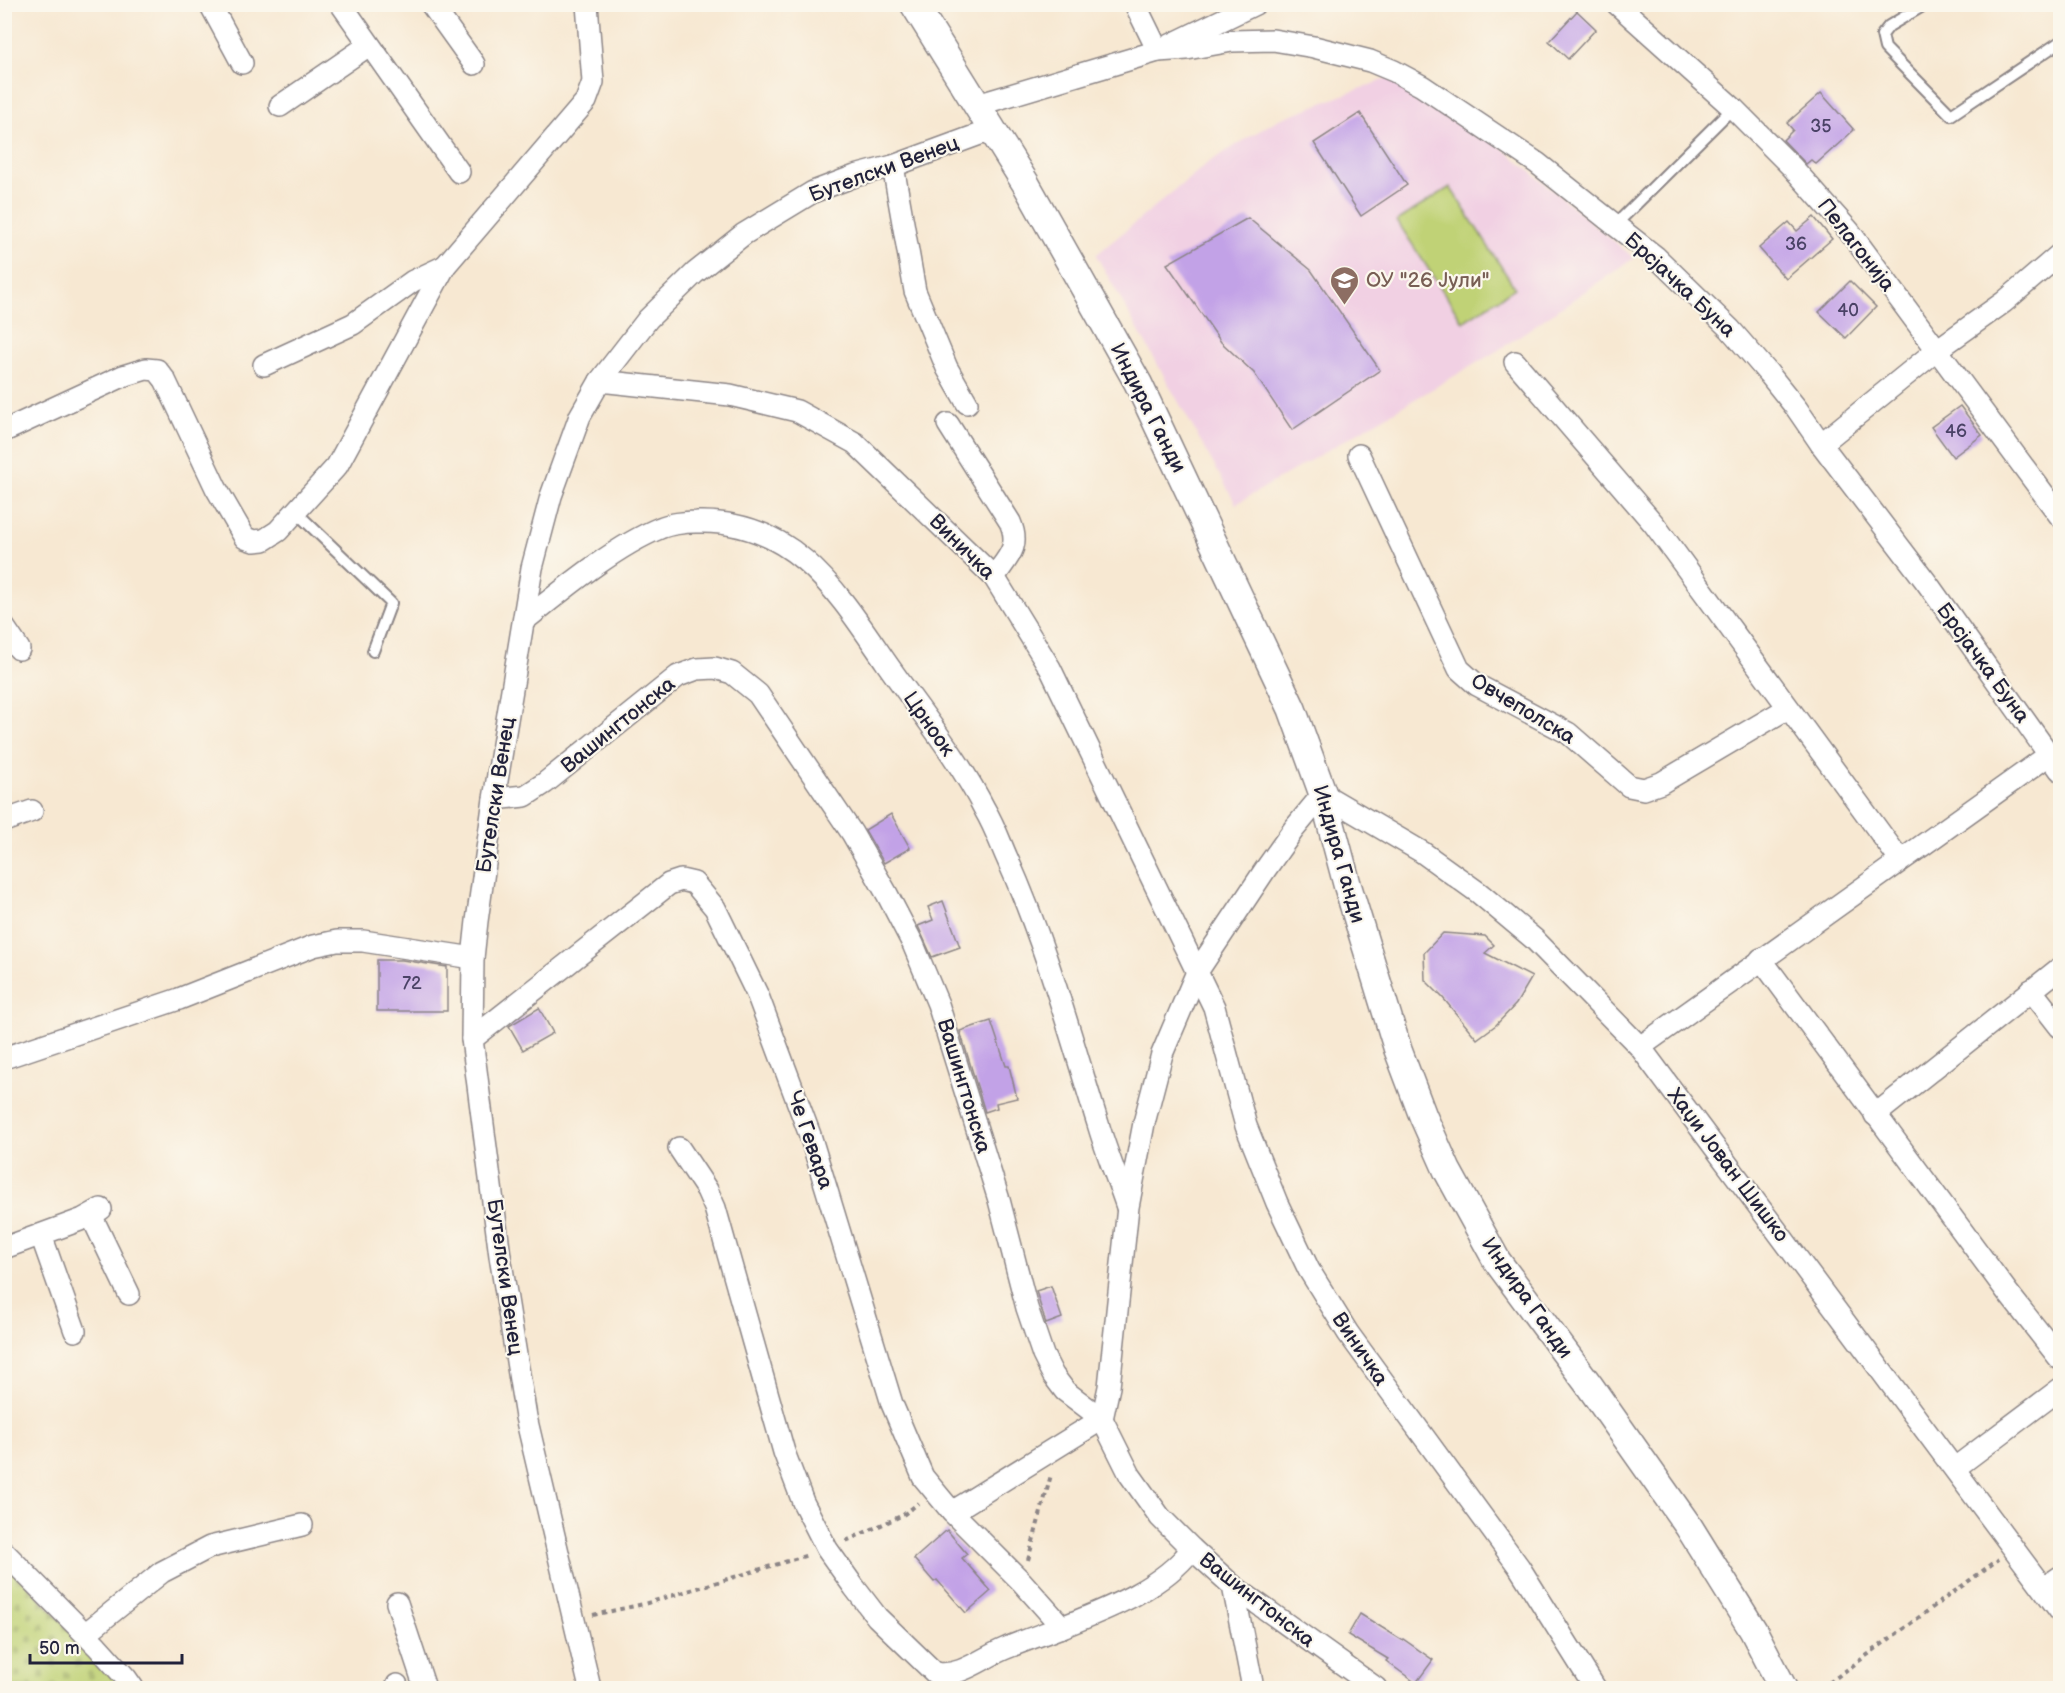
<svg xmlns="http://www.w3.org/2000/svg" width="2065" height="1693" viewBox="0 0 2065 1693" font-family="'Balsamiq Sans',sans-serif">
  <defs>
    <pattern id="cemetery-stones" width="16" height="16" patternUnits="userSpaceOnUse" patternTransform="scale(1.5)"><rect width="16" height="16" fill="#c0d276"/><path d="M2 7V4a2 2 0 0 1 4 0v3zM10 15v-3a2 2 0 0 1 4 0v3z" fill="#a5b467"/></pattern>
  </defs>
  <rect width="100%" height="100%" fill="#fbf7ec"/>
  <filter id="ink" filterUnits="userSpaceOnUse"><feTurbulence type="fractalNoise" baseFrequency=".0167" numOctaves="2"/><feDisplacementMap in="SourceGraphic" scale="12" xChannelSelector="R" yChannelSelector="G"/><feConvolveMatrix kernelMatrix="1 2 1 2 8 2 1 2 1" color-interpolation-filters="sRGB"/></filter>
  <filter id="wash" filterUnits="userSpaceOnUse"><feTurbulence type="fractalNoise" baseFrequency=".008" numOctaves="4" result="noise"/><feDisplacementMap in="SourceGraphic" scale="24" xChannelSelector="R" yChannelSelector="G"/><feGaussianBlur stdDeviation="1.35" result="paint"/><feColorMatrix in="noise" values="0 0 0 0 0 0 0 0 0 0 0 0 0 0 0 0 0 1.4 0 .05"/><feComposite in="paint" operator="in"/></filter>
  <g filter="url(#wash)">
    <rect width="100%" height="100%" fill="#f7e8d2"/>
    <polygon fill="#f1d0e3" points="1394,76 1499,145 1634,258 1497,351 1236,504 1096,255 1209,162 1277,120"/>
    <polygon fill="url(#cemetery-stones)" stroke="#717a58" stroke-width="1.5" points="4,1559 123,1688 5,1688"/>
    <polygon fill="#c0d276" stroke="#717a58" stroke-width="1.5" points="1450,187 1515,288 1463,322 1397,221"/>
    <g id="blocks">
      <g fill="#c2a2e7">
        <polygon points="1577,11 1596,29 1568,59 1549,41"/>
        <polygon points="1821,93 1854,130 1816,164 1811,160 1806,164 1783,140 1793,130 1787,123"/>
        <polygon points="1360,113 1407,185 1361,216 1314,143"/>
        <polygon points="1814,217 1832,239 1786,279 1759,248 1789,222 1797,231"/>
        <polygon points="1248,218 1311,270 1380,370 1292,430 1254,373 1221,342 1167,264"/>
        <polygon points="1850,281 1876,307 1846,338 1819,312"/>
        <polygon points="1960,406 1982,435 1953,457 1931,427"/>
        <polygon points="891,814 910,848 884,863 865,830"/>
        <polygon points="943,901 960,947 932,957 918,926 933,920 928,907"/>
        <polygon points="1443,933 1485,936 1494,945 1485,953 1532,977 1516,1004 1496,1025 1477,1039 1443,998 1425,980 1424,953"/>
        <polygon points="377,960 402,960 447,967 447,1011 377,1011"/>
        <polygon points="539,1008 553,1033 523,1050 509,1026"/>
        <polygon points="991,1021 1006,1066 1009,1066 1017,1098 996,1103 997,1108 985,1112 960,1031"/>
        <polygon points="1051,1286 1062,1318 1046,1324 1036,1291"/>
        <polygon points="947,1530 967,1554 962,1558 991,1591 966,1613 937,1580 934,1582 914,1559"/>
        <polygon points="1360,1614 1402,1640 1403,1639 1433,1660 1416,1683 1386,1661 1388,1659 1348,1635"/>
      </g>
    </g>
  </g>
  <g filter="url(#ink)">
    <use href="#blocks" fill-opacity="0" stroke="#8c8586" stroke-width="1.5"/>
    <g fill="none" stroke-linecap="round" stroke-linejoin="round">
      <defs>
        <g id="service">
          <polyline points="1926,4 1889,26 1882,35 1885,48 1951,115 2060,42"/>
          <polyline points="1615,225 1733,108"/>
          <polyline points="296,512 391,603 373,651"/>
        </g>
        <g id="minor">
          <polyline points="210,4 242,63"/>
          <polyline points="341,4 459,172"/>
          <polyline points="431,4 474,64"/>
          <polyline points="1135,4 1158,51 1187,49 1232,41 1273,40 1314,47 1370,61 1394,71 1422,86 1537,163 1615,225 1656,257 1730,329 1769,374 1797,409 1821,444 1927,583 2060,770"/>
          <polyline points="1617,4 1733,108 1792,167 1849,231 2060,516"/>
          <polyline points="977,105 1158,51 1255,4"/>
          <polyline points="280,106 369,45"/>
          <polyline points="893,166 915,291 947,368 967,403"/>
          <polyline points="1515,362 1654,524 1900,860"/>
          <polyline points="264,365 353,324 413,281 445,266"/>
          <polyline points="600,381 730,395 797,411 855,443 994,577 1050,668 1214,1007 1246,1126 1277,1203 1309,1270 1348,1333 1519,1567 1595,1688"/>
          <path d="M948 424 1010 522C1021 547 1008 557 994 577"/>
          <polyline points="4,431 123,376 146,369 157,370 165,380 216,488 245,538 254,541 264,540 278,531 337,466 445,266 586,101 593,82 587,4"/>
          <polyline points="1821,444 1937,350 2004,302 2060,254"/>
          <polyline points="1359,455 1459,669 1477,685 1568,733 1629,786 1644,789 1661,783 1788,708"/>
          <path d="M525 620C564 589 614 547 660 528 669 524 685 522 696 522 793 519 837 591 885 661 919 710 958 757 985 810 994 825 1000 842 1007 858 1047 947 1070 1035 1099 1127 1107 1154 1118 1180 1127 1207"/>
          <polyline points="4,627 19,649"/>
          <polyline points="494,799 525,796 545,783 678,676 697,669 715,668 732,673 758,694 852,833 887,894 913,944 938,1004 999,1200 1027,1308 1043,1355 1053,1375 1065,1391 1102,1419 1130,1475 1160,1517 1192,1549 1233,1586 1376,1688"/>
          <polyline points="4,821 32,811"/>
          <polyline points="1761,959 2008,1293 2060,1359"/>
          <polyline points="2031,990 2060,1027"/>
          <path d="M472 1039 669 884 681 880 694 883 715 908 758 996 810 1135 892 1404 923 1477 952 1512 1022 1582 1062 1627C1107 1609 1161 1589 1192 1549"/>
          <polyline points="1640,1047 2049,755"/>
          <polyline points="4,1058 179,999 313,946 337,941 363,941 473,958"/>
          <polyline points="1875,1115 2060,968"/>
          <path d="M679 1148 707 1190 715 1208 784 1452 803 1502 827 1549 854 1587 877 1617 935 1673C960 1678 982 1658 1004 1649 1023 1641 1043 1634 1062 1627"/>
          <polyline points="91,1215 129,1294"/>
          <polyline points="41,1235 75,1331"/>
          <polyline points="4,1248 83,1219 101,1209"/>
          <polyline points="1102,1419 1109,1387 1128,1207 1144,1123 1162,1054 1197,972 1265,870 1294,829 1323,794 1422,852 1479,893 1534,939 1640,1047 2060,1611"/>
          <polyline points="1955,1468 2060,1389"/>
          <polyline points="952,1512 1102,1419"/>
          <polyline points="4,1552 97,1646 126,1678 133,1688"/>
          <polyline points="1233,1586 1253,1688"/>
          <polyline points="2044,1588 2060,1577"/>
          <polyline points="397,1603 425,1688"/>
          <polyline points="85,1634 162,1572 210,1547 302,1525"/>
          <polyline points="397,1685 398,1688"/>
          <polyline points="590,1688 526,1417 500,1256 472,1039 473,958 477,921 494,799 532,568 551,496 580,416 600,381 648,319 695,273 744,234 813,192 855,176 893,166 991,130"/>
        </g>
        <polyline id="tertiary" points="914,4 1026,184 1138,383 1292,709 1323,794 1347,884 1398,1050 1423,1116 1447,1170 1497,1261 1589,1385 1689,1527 1753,1630 1783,1688"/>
      </defs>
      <use href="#service" stroke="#8c8586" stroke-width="14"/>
      <use href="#minor" stroke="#8c8586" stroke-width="24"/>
      <use href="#tertiary" stroke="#8c8586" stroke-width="30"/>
      <g stroke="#8c8586" stroke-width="4" stroke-dasharray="4.5 4.5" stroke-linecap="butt">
        <polyline points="846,1541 903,1515 919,1503"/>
        <polyline points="1028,1560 1051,1475"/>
        <polyline points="593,1615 644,1604 808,1555"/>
        <polyline points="1822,1688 1999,1559"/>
      </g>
      <use href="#service" stroke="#fff" stroke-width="10"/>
      <use href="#minor" stroke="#fff" stroke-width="21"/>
      <use href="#tertiary" stroke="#fff" stroke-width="27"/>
    </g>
  </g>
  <defs>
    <symbol id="school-pin" viewBox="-11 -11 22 30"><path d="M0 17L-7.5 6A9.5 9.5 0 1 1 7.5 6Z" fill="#8d6e63" stroke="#fbf7ec"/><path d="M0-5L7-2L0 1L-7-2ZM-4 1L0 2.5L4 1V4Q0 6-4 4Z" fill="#fff"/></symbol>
  </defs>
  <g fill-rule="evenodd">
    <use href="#school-pin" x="1328" y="264" width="33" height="45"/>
  </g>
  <g text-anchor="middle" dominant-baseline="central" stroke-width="4.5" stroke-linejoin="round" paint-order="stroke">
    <g font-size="18" fill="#4a4266">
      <text x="1821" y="126">35</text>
      <text x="1796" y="244">36</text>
      <text x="1848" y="310">40</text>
      <text x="1956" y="431">46</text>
      <text x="412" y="983">72</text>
    </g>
    <g font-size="21" fill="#22223b" stroke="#fbf7ec">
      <text transform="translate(884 169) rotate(-20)">Бутелски Венец</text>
      <text transform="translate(1856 245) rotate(52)">Пелагонија</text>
      <text transform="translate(1680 285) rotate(43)">Брсјачка Буна</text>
      <text transform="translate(1148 408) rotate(63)">Индира Ганди</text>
      <text transform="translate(962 547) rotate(45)">Виничка</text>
      <text transform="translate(1983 663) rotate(54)">Брсјачка Буна</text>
      <text transform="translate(1523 709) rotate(31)">Овчеполска</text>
      <text transform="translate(929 724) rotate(55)">Црноок</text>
      <text transform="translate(618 725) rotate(-39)">Вашингтонска</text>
      <text transform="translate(496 795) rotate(-81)">Бутелски Венец</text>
      <text transform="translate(1339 854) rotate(74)">Индира Ганди</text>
      <text transform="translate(964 1086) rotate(73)">Вашингтонска</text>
      <text transform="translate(810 1140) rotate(71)">Че Гевара</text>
      <text transform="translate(1728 1165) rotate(53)">Хаџи Јован Шишко</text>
      <text transform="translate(505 1277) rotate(82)">Бутелски Венец</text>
      <text transform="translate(1527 1298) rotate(55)">Индира Ганди</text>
      <text transform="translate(1360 1349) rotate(56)">Виничка</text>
      <text transform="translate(1257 1600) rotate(38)">Вашингтонска</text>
    </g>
    <g font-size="21" fill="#785e54" stroke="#fbf7ec" text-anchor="start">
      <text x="1366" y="280">ОУ "26 Јули"</text>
    </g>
  </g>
  <rect width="2065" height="1693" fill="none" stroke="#fbf7ec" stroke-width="24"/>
  <path d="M30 1654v9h152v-9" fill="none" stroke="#22223b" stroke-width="3"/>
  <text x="39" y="1654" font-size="18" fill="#22223b" stroke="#fbf7ec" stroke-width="4.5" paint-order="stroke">50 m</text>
</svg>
